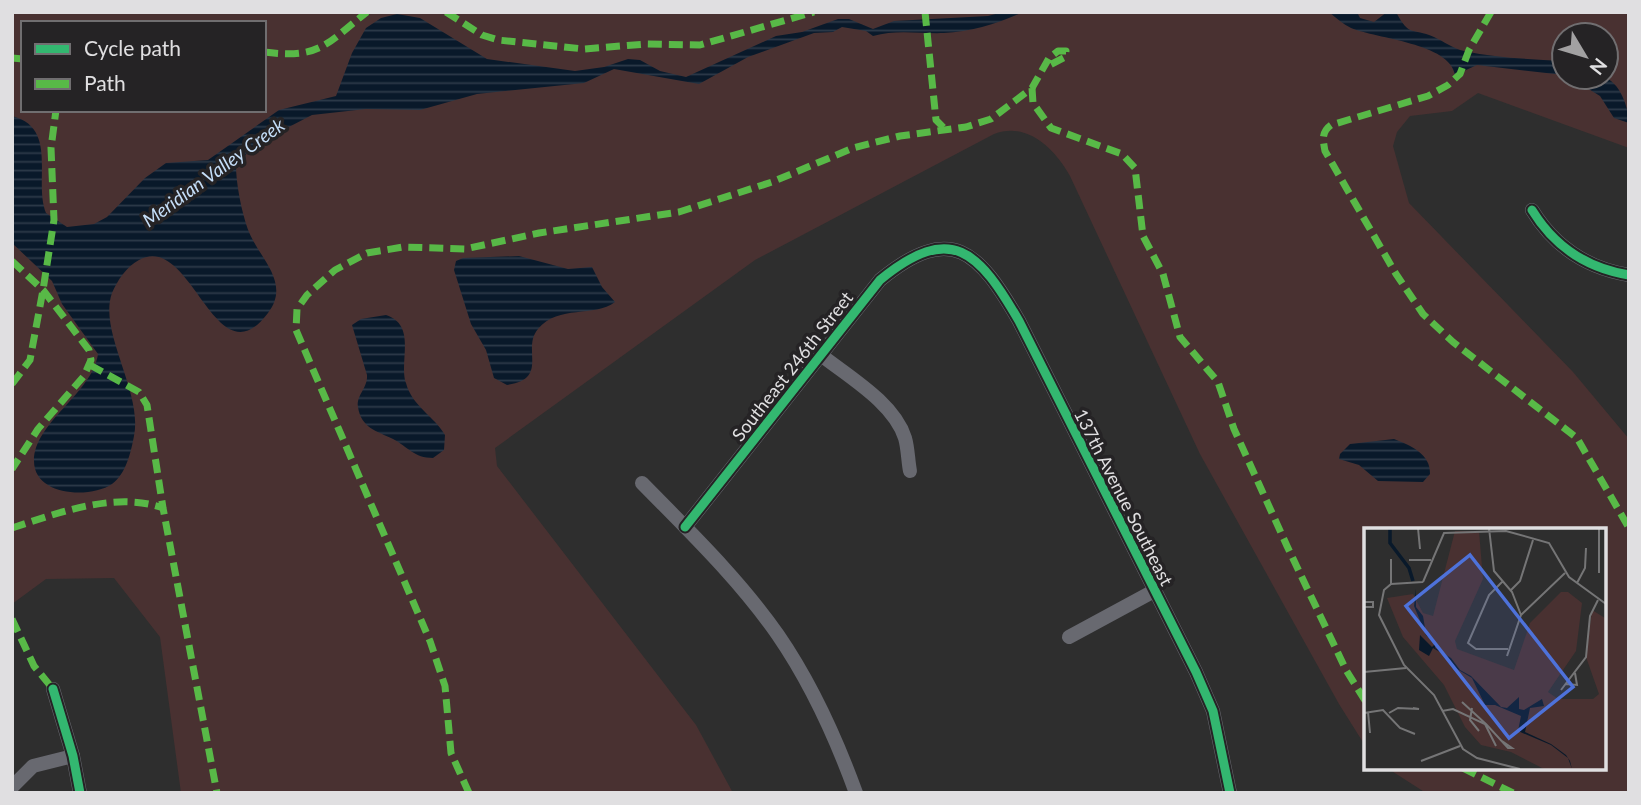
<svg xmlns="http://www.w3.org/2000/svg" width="1641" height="805" viewBox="0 0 1641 805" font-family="Lato,sans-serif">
  <defs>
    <pattern id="water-rules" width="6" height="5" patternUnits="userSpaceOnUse" patternTransform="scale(1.75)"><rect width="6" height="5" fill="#09192a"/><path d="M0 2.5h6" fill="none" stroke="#2d3a49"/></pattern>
  </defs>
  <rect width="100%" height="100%" fill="#2e2e2e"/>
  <path fill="#493131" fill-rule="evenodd" d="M12 12H1629V148L1478 93 1452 111 1410 116 1397 132 1393 146 1409 203 1573 372 1629 439V793H1426L1387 768H1604V530H1366V747L1339 704 1200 454 1070 176C1055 149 1027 121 994 134L755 260 495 448 497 466 696 725 733 793H181L160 637 114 578 46 579 12 604ZM23 23H264V110H23ZM1564 35H1606V77H1564Z"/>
  <g fill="url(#water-rules)">
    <path d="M1003 12H1023C1000 23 971 32 944 33 920 34 897 29 873 36L866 31 842 27 833 32 814 33 748 57 699 84 614 69 584 83 477 94 420 110 366 109 312 115 256 144 236 165C236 184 242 214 249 232 260 259 291 283 268 313 215 384 192 231 139 260 127 266 117 281 112 293 98 332 143 392 134 436 131 452 126 474 112 484 90 499 34 496 34 461 34 422 92 394 98 354L62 304 52 281 12 243V116C59 128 33 181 46 213L67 227 94 224 107 217 145 178 166 163 208 160 279 110 336 96 352 53 366 28 381 18 397 14 420 18 487 59 575 71 604 67 628 59 640 60 660 71 686 77 776 36 802 32 838 19H849L873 29 894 21 988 16Z"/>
    <path d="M1329 12H1357L1360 18 1374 22 1387 12H1396C1410 38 1411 27 1434 37 1443 41 1454 49 1464 51 1497 58 1529 59 1563 61L1564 75 1477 65 1455 75C1450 43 1377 39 1351 28 1343 24 1336 18 1329 12Z"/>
    <path d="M1569 77C1579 77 1593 75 1603 77 1620 81 1629 109 1629 123L1614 118 1600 96Z"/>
    <path d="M519 256 568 269 592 267 602 287 615 302C594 318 559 304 538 329 521 349 550 379 507 385L494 378 486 350 471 324 454 270 456 261 463 258Z"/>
    <path d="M386 315C417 325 399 361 406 383 412 406 434 416 445 435L444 450 433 458C414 458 408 447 393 439 377 431 361 428 358 407 356 395 368 388 367 375L352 325 361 319Z"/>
    <path d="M1394 439C1410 445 1431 454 1430 474L1423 482 1378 481 1359 465 1339 459 1340 454 1350 444Z"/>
  </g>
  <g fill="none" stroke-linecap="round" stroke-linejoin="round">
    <g stroke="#686970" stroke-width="14">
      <path d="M1532 210C1554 246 1586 268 1629 275"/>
      <path d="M821 355C849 377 894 403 905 438 908 448 908 461 910 471"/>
      <path d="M642 483C689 531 739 579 778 635 811 683 836 738 856 793"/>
      <path d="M685 527 880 280C952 221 979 252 1019 321L1196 672 1213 711 1230 793"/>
      <polyline points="1069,637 1154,591"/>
      <polyline points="53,689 73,756 80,793"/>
      <polyline points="12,787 33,766 73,756"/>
    </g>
    <g stroke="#58b947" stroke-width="7" stroke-dasharray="14 7" stroke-linecap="butt">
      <polyline points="446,12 482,35 498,40 584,49 646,44 700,45 814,12"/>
      <polyline points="925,12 936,120 946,130"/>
      <path d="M1491 12 1469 50 1460 74 1448 85 1428 96 1331 125C1321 132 1323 140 1325 151L1396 274 1423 314 1453 342 1577 438 1629 528"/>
      <path d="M264 52C320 59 325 45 367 12"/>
      <polyline points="12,58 23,59"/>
      <polyline points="1032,88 1033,103 1051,128 1122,154 1135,168 1143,236 1163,274 1180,337 1218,382 1234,429 1287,546 1346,670 1366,702"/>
      <polyline points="12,261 43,290 89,350 91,360 84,376 38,429 12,469"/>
      <polyline points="90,365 139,392 147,405 163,508 217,793"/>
      <polyline points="12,384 30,360 43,290 54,220 51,148 56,110"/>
      <path d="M12 528C58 513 115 491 163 508"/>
      <polyline points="12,619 34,666 53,689"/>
      <polyline points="1463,768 1513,793"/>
      <polyline points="469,793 451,753 445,686 430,641 296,330 297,309 307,295 335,270 367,253 403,247 465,249 539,233 679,212 772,182 853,148 900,136 966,127 991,119 1032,88 1049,58 1058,51 1066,51 1065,57 1046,67"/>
    </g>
    <defs>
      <g id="cycleway">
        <path d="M1532 210C1554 246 1586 268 1629 275"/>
        <path d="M685 527 880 280C952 221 979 252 1019 321L1196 672 1213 711 1230 793"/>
        <polyline points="53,689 73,756 80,793"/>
      </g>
    </defs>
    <use href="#cycleway" stroke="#252325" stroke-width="13"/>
    <use href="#cycleway" stroke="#33b770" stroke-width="9"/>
  </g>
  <g text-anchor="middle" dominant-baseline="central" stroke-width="7" stroke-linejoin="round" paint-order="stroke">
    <g font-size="18" fill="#e0dfe1" stroke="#252325">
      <text transform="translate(792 366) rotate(-52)">Southeast 246th Street</text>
      <text transform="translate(1124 497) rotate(63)">137th Avenue Southeast</text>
    </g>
    <g font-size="19" font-style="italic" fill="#c5def8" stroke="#252325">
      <text transform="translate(213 172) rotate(-36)">Meridian Valley Creek</text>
    </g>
  </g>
  <g transform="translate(1364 528)">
    <rect width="242" height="242" fill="#2e2e2e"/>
    <path d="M91 3H115L119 51 91 113 93 121 150 142 166 95 197 64H204L218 75 212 123 184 164 194 171H229L235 166 222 129 228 82 241 90V241H180L147 224 117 217 101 199 80 157 39 109 23 70 49 66 59 85 69 88Z" fill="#493131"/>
    <path d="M52 61V79L59 88 62 106 72 115 71 120 87 130 96 142 107 148 137 179 143 180 155 169V181L160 182 178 171 180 178 166 180 161 204 187 216 202 227 206 233 208 241 204 230 187 217 154 203 157 188 131 177H121L108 150 93 141 83 128 69 120 65 128 55 122 56 107 68 119 71 116 62 107 50 78Z" fill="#09192a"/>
    <path fill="none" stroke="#09192a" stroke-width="3.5" d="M26 0V15L45 40 49 53"/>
    <path fill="none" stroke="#757576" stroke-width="2" d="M54 0 56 21M125 0 130 43 148 64 157 87M27 31V56L20 62 15 87 40 137 70 167 99 221 113 230 156 241M45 32H67M235 45V0M59 54 80 5 142 3 185 15 205 49 242 76M138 54 125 67 104 115 112 121H144M213 55 221 40 222 20M27 56 59 54M147 62 156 53 169 12M0 74H9V79H0M143 128 157 87 201 45M0 144 42 140M201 156 213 157 211 145M197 162 222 129 226 88 234 72M98 174 123 197M108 180 106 192 115 203M78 183 89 181 123 197 144 220H148L138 213M4 184 6 205M0 185 19 182 36 200 51 206M25 185 34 180 55 181 49 180M121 196 132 218M57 233 96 218"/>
    <path fill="#4e72da" fill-opacity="0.15" stroke="#4e72da" stroke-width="3.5" d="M106 27 209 159 145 210 42 78Z"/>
    <rect width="242" height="242" fill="none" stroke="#e0dfe1" stroke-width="3.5"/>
  </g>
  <rect width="1641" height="805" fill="none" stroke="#e0dfe1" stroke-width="28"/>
  <rect x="21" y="21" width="245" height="91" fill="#252325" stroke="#706e70" stroke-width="2"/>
  <rect x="35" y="44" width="35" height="10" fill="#33b770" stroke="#706e70" stroke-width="2"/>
  <text x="84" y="56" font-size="21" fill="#e0dfe1">Cycle path</text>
  <rect x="35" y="79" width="35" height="10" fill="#58b947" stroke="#706e70" stroke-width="2"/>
  <text x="84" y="91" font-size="21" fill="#e0dfe1">Path</text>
  <g transform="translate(1585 56) rotate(128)"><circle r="33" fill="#252325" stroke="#706e70" stroke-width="2"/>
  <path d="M0-5L12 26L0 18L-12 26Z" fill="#a2a1a2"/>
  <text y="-10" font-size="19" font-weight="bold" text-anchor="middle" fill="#e0dfe1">N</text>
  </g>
</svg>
